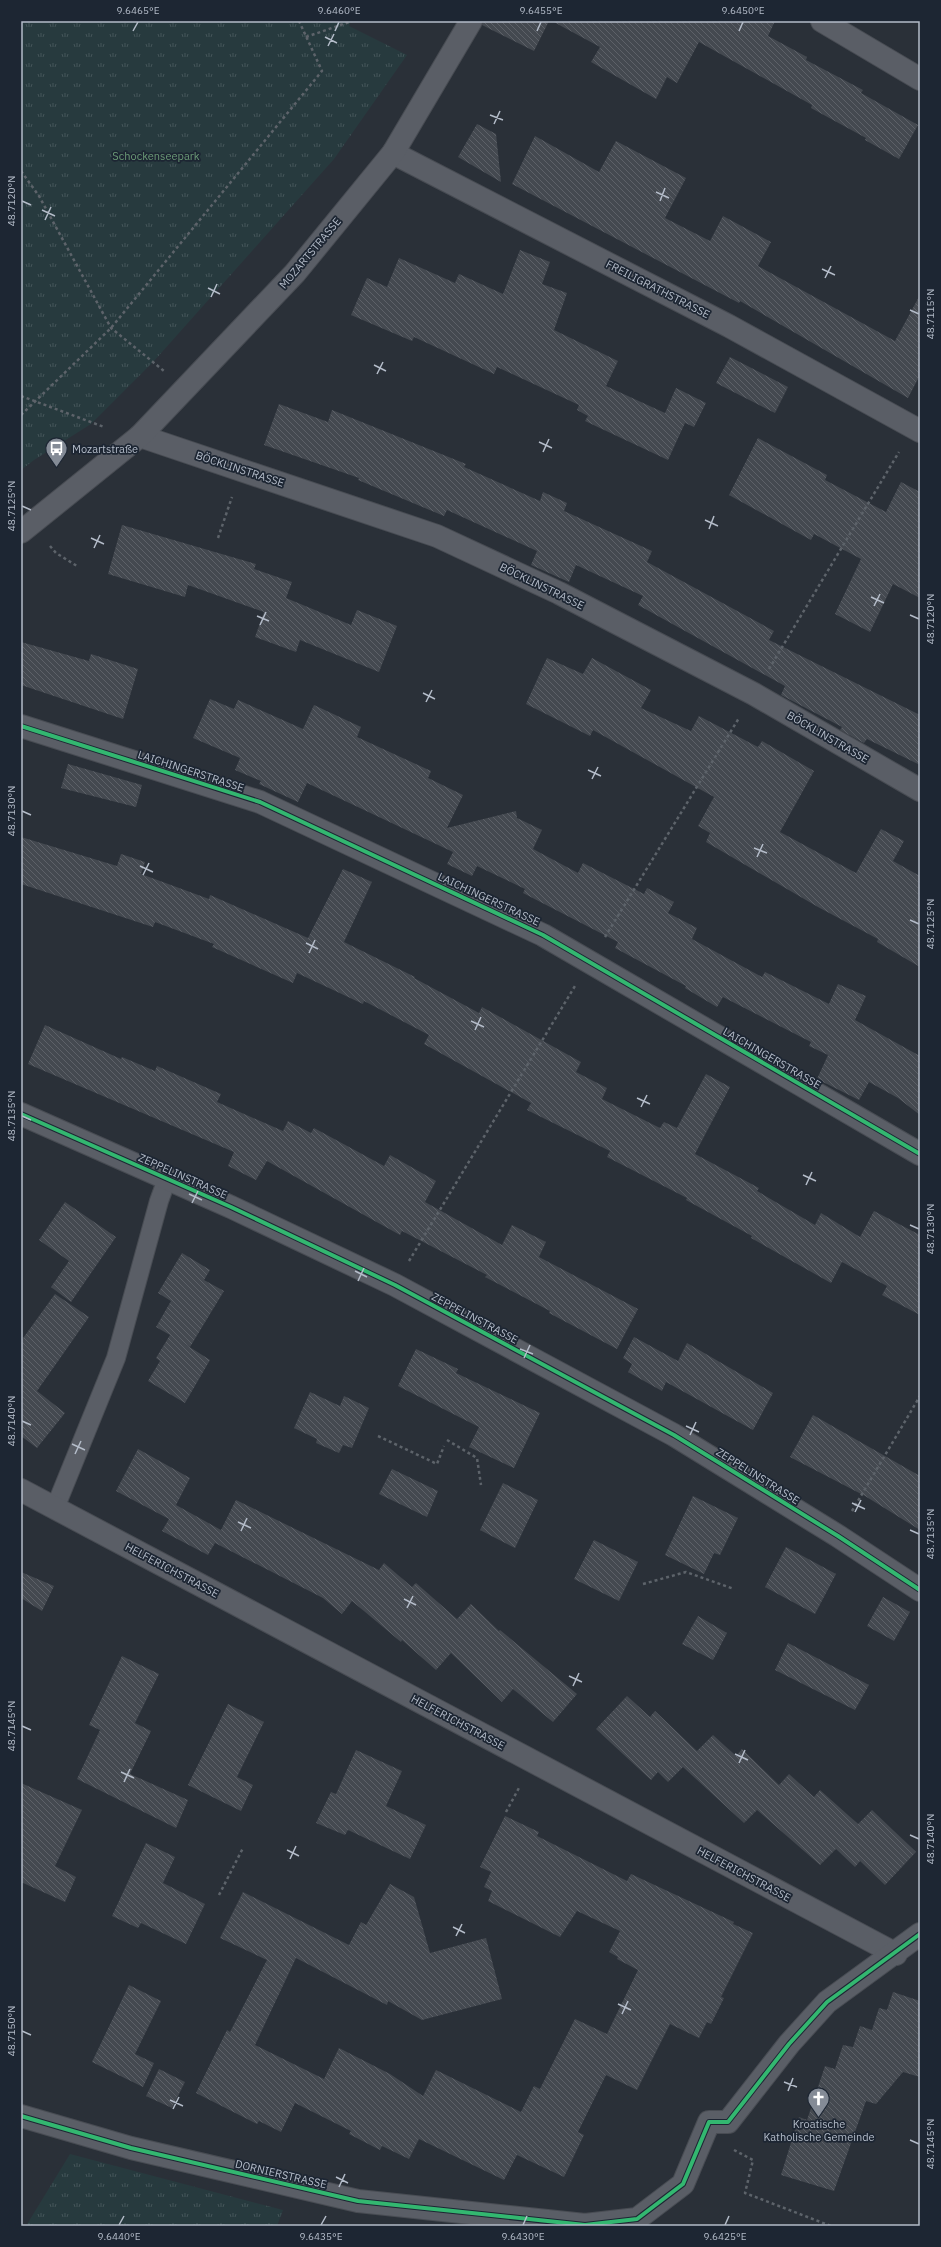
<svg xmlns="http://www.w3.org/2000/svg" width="941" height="2247" viewBox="0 0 941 2247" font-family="'IBM Plex Sans',sans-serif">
  <defs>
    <pattern id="grass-tufts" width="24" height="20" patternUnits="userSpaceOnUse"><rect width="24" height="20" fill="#273a3e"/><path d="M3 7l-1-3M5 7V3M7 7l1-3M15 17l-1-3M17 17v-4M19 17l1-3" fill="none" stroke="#445559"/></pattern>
    <pattern id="building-back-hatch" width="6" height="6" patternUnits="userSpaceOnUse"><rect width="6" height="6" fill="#444950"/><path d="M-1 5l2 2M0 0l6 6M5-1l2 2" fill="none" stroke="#5d6168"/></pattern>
  </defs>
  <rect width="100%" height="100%" fill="#2a3038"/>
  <g fill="url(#grass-tufts)">
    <polygon points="21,21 351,21 349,26 407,55 334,159 154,361 91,424 34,460 21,470"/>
    <polygon points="70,2154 283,2210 277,2226 26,2226"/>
  </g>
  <g fill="url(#building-back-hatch)">
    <polygon points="483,21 549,21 534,51 482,25"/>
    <polygon points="552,21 775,21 768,36 807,57 806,60 863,90 861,93 918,125 899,159 865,140 866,138 811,108 812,105 699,42 677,83 667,77 656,99 591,62 600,47"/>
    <polygon points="477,124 496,134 501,182 458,157"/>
    <polygon points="535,136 599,172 616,141 686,178 665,218 710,241 723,216 771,242 758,266 895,341 920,295 920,375 908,398 740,301 739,303 512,184"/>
    <polygon points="520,250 550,262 542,284 567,293 554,330 618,361 606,386 665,413 676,388 706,403 694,427 685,423 668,460 585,421 588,416 577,410 579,405 497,367 494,374 414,337 412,341 351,315 367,278 387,287 399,258 455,283 459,274 503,294"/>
    <polygon points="730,357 788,387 775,413 716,383"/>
    <polygon points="279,404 328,422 332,410 466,464 464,467 540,501 543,492 567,503 564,511 652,551 647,562 774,631 769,640 920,715 920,765 867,739 864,743 840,730 842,727 781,695 785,686 638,605 643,596 576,565 569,582 531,565 537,551 447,510 444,516 358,480 359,478 264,445"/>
    <polygon points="758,438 827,475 825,480 886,512 901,482 920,492 920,598 893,584 870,632 835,614 861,559 814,534 811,540 729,495"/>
    <polygon points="122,525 256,564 254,569 292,582 286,598 351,625 357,610 397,626 379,672 300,640 296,652 255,637 264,612 188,585 185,597 108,574"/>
    <polygon points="21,642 89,661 91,654 138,669 123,719 21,685"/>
    <polygon points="547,658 583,674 592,658 651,690 641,708 691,731 699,716 758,747 762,741 814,771 780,832 856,873 881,829 904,841 893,861 920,876 920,967 877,942 878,939 818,907 706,842 710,833 698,826 714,797 593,730 590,736 526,704"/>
    <polygon points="210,699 234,709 238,700 303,729 314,705 361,727 357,737 431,771 428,778 463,795 447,828 516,811 517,818 542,830 533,849 578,873 583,863 644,894 647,888 674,902 668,913 697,928 692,939 762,977 765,972 829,1004 838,984 866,996 855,1020 920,1056 920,1115 898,1098 869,1082 859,1100 817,1079 828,1055 809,1046 811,1042 723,997 717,1007 685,988 686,986 615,948 618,942 523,893 525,889 477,866 472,876 447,864 453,852 307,783 298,802 259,784 261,781 235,770 240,758 193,738"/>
    <polygon points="68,764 142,785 136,807 61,788"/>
    <polygon points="21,837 117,866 121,854 145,862 141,874 209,899 210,895 308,938 343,869 372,882 344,942 415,977 414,978 479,1013 482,1007 581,1062 576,1072 607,1088 602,1099 660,1128 664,1122 677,1128 706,1074 730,1087 695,1154 759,1188 757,1191 815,1225 821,1213 860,1237 874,1211 920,1235 920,1315 882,1295 887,1286 842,1262 831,1283 751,1238 752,1236 686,1200 687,1198 607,1157 610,1151 527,1110 531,1103 424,1044 429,1035 364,1001 363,1004 297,973 293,983 212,947 214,944 155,922 153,927 21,884"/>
    <polygon points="45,1025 121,1059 122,1057 155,1071 157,1066 221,1094 217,1102 283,1131 288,1121 311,1133 314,1128 384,1166 390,1155 436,1181 425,1202 502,1245 512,1225 546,1242 539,1257 638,1309 617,1349 549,1313 550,1311 485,1277 487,1275 402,1231 400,1235 267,1161 256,1180 228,1166 234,1152 28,1064"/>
    <polygon points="65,1202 116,1237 71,1302 51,1287 69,1261 39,1240"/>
    <polygon points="182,1253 210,1270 204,1280 224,1291 190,1347 180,1341 210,1360 185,1403 148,1381 160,1361 156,1358 170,1335 156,1327 171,1301 158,1293"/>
    <polygon points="55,1294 89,1317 37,1391 65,1413 37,1448 21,1436 21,1341"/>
    <polygon points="634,1337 678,1361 687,1343 773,1393 753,1430 666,1382 662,1391 628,1372 632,1364 623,1358"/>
    <polygon points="416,1349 458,1369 456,1373 540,1413 514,1468 469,1447 479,1427 398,1386"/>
    <polygon points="310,1392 340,1406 344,1396 369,1408 352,1448 343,1445 339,1453 316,1443 317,1439 294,1428"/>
    <polygon points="813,1415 920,1476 920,1530 865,1496 790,1457"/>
    <polygon points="138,1449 190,1478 176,1505 221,1530 236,1500 379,1570 384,1563 412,1587 416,1583 457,1619 471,1604 499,1631 500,1630 577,1694 553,1722 513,1689 502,1702 451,1653 436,1670 402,1640 401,1642 352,1601 342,1614 323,1598 215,1543 208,1555 162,1531 169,1519 116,1491"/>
    <polygon points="392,1469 438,1491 427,1517 379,1494"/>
    <polygon points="503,1483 538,1500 515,1548 480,1530"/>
    <polygon points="693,1496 738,1518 720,1555 714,1553 704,1574 665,1555"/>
    <polygon points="594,1540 638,1562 619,1601 574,1579"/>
    <polygon points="786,1547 836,1574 815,1614 765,1587"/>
    <polygon points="21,1572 54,1586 42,1611 21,1598"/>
    <polygon points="883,1597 910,1612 894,1641 867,1626"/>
    <polygon points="698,1616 727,1633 713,1660 682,1644"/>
    <polygon points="788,1643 869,1685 855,1710 775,1670"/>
    <polygon points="122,1656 159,1674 135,1723 151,1731 130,1774 188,1800 176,1828 77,1779 100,1730 89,1725"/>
    <polygon points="627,1696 650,1717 655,1711 697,1751 713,1735 736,1756 742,1749 779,1785 789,1774 814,1797 820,1790 858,1824 872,1810 916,1852 885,1885 860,1861 855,1867 836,1849 820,1865 757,1810 744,1823 683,1767 668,1782 658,1772 651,1780 596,1729"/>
    <polygon points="228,1704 264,1722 237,1777 253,1785 241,1811 188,1785"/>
    <polygon points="356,1750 402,1771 386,1806 426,1825 410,1859 348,1830 345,1835 316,1823 331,1792 336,1794"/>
    <polygon points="21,1783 82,1810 55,1866 76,1877 65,1902 21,1882"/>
    <polygon points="505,1816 539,1832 537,1836 627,1881 631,1874 734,1922 733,1924 753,1933 721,1997 724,1998 711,2024 707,2022 699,2038 670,2024 637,2090 606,2075 578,2132 584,2135 564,2177 517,2155 504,2180 419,2139 409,2159 382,2146 380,2150 349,2134 351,2131 295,2103 281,2132 259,2121 257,2124 196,2093 227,2030 230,2032 267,1960 220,1938 243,1892 349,1945 361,1922 366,1925 390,1884 414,1897 430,1953 486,1938 502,1999 422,2020 388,2001 387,2005 296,1958 255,2045 324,2079 339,2048 390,2074 423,2096 436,2070 521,2112 534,2086 540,2089 575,2019 607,2034 638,1970 617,1959 618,1957 609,1952 620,1931 577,1911 560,1937 488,1901 492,1891 484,1887 491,1872 480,1867"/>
    <polygon points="146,1843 175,1857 163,1883 205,1904 186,1944 141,1923 138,1928 112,1916"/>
    <polygon points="129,1985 161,2001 135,2054 154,2063 143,2087 92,2062"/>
    <polygon points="893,1992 920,2001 920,2077 903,2072 876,2104 866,2101 834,2191 781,2175 799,2117 807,2120 825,2066 835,2069 843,2045 853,2047 860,2026 872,2030 879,2008 887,2010"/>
    <polygon points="159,2069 185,2082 172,2108 146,2096"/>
  </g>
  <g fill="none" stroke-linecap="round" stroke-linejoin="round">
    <defs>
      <polyline id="service" points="55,1508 116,1358 159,1201 167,1179"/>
      <g id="minor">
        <polyline points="822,21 920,79"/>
        <polyline points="393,153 729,326 920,431"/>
        <polyline points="140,436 437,536 559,593 754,694 920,790"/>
        <polyline points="21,532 140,436 295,273 393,153 471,21"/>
        <polyline points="21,726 260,802 543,935 920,1154"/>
        <polyline points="21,1114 231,1207 395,1285 674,1435 838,1536 920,1590"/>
        <polyline points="21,1490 896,1954"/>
        <polyline points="21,2116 131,2148 358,2201 585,2225 637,2219 683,2184 709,2122 728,2122 789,2044 827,2002 920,1934"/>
      </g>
    </defs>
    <use href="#service" stroke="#484c53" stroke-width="20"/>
    <use href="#minor" stroke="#484c53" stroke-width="24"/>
    <g stroke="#5d636a" stroke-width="2.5" stroke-dasharray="3 3" stroke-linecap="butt">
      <polyline points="306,37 352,21"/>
      <polyline points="21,171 39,196 111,328 164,371"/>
      <polyline points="21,396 104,427"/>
      <polyline points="21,415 111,328 322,71 299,21"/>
      <polyline points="218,538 232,497"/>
      <polyline points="50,546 56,553 77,566"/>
      <polyline points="769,669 899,452"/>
      <polyline points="605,937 739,718"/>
      <polyline points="409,1261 575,986"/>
      <polyline points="378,1436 437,1464 444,1446"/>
      <polyline points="447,1440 477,1458 481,1485"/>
      <polyline points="852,1511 920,1396"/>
      <polyline points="643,1584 686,1572 734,1589"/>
      <polyline points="506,1812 520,1786"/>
      <polyline points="219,1895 243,1848"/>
      <polyline points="734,2150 753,2160 745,2193 831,2226"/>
    </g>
    <use href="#service" stroke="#5a5e66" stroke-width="18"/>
    <use href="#minor" stroke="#5a5e66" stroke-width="22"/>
    <defs>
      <g id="cycleway">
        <polyline points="21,726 260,802 543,935 920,1154"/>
        <polyline points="21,1114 231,1207 395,1285 674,1435 838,1536 920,1590"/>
        <polyline points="21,2116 131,2148 358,2201 585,2225 637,2219 683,2184 709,2122 728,2122 789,2044 827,2002 920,1934"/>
      </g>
    </defs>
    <use href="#cycleway" stroke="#1d2633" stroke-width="6"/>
    <use href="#cycleway" stroke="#33b770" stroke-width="4"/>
  </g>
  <path fill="none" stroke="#b4bcc9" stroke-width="1.5" d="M133 31 138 22M335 31 339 22M537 31 541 22M739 31 743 22M325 37 337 43M328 46 334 34M490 115 503 120M494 124 500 111M656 192 669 198M22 201 31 205M660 201 665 188M42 210 55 216M45 220 51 207M822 269 835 275M825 278 831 266M208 288 220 294M211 297 217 284M910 310 919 314M374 365 386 371M377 374 383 362M539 442 552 448M543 452 549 439M22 506 31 510M705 520 718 526M709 529 714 516M91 538 104 544M94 548 100 535M871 597 884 603M874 606 880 594M910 615 919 619M257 616 269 621M260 625 266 612M423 693 435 699M426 702 432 690M588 770 601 776M592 779 598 767M22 811 31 815M754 848 767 853M757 857 763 844M140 866 153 872M143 875 149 863M910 920 919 924M306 943 318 949M309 953 315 940M471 1021 484 1027M475 1030 481 1017M637 1098 650 1104M641 1107 647 1095M22 1116 31 1120M803 1175 816 1181M806 1185 812 1172M189 1194 202 1200M192 1203 198 1191M910 1225 919 1229M355 1271 367 1277M358 1281 364 1268M520 1349 533 1354M524 1358 530 1345M22 1421 31 1425M686 1426 699 1432M690 1435 696 1422M72 1444 85 1450M75 1454 81 1441M852 1503 865 1509M855 1512 861 1500M238 1522 251 1528M910 1530 919 1534M241 1531 247 1518M404 1599 416 1605M407 1608 413 1596M569 1676 582 1682M573 1686 579 1673M22 1726 31 1730M735 1754 748 1760M739 1763 745 1750M121 1772 134 1778M124 1782 130 1769M910 1835 919 1839M287 1850 299 1856M290 1859 296 1846M453 1927 465 1933M456 1936 462 1924M618 2004 631 2010M622 2014 628 2001M22 2031 31 2035M784 2082 797 2087M788 2091 793 2078M170 2100 183 2106M173 2109 179 2097M910 2140 919 2144M336 2177 348 2183M339 2187 345 2174M119 2225 124 2216M321 2225 326 2216M523 2225 527 2216M725 2225 729 2216"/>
  <defs>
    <symbol id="bus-pin" viewBox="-11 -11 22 30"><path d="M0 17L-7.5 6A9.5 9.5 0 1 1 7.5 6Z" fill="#848b96" stroke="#1d2633"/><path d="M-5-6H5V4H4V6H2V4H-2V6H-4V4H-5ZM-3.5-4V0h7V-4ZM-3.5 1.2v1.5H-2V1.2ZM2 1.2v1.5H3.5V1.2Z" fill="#fff"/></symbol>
    <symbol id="church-pin" viewBox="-11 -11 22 30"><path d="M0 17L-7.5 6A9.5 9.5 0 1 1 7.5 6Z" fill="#848b96" stroke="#1d2633"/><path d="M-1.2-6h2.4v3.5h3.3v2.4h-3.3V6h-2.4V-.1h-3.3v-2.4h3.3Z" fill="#fff"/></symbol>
  </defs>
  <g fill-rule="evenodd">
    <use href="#bus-pin" x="44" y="436" width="25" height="34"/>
    <use href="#church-pin" x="806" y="2086" width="25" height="34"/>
  </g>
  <g text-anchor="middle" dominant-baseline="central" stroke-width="3.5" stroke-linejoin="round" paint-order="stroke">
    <g font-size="11" fill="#6b9a76" stroke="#1d2633">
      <text x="156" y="156">Schockenseepark</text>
    </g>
    <g font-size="11" fill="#b4bcc9" stroke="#1d2633">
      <text transform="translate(310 253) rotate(-50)">MOZARTSTRASSE</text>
      <text transform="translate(658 289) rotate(27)">FREILIGRATHSTRASSE</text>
      <text transform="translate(240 469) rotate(18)">BÖCKLINSTRASSE</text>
      <text transform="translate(542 586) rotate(26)">BÖCKLINSTRASSE</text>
      <text transform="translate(828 737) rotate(30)">BÖCKLINSTRASSE</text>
      <text transform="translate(191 771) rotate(18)">LAICHINGERSTRASSE</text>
      <text transform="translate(489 899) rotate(25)">LAICHINGERSTRASSE</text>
      <text transform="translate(772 1058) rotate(30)">LAICHINGERSTRASSE</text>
      <text transform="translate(183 1176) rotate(24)">ZEPPELINSTRASSE</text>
      <text transform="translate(475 1318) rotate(28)">ZEPPELINSTRASSE</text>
      <text transform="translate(758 1476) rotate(32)">ZEPPELINSTRASSE</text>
      <text transform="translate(172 1570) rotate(28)">HELFERICHSTRASSE</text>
      <text transform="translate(458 1722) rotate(28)">HELFERICHSTRASSE</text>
      <text transform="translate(744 1874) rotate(28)">HELFERICHSTRASSE</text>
      <text transform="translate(281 2174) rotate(13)">DORNIERSTRASSE</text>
    </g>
    <g font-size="11" fill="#b4bcc9" stroke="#1d2633" text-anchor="start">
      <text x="72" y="449">Mozartstraße</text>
      <text x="819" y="2124" text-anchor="middle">Kroatische<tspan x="819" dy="13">Katholische Gemeinde</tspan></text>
    </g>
  </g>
  <rect width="941" height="2247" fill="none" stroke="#1d2633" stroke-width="44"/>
  <rect x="22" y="22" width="897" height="2203" fill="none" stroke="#b4bcc9" stroke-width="1.5"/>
  <g font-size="10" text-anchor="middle" fill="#b4bcc9">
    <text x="138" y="14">9.6465°E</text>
    <text x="339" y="14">9.6460°E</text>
    <text x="541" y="14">9.6455°E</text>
    <text x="743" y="14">9.6450°E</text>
    <text transform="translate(11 201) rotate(-90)" y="4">48.7120°N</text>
    <text transform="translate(930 314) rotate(-90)" y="4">48.7115°N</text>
    <text transform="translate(11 506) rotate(-90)" y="4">48.7125°N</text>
    <text transform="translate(930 619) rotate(-90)" y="4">48.7120°N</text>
    <text transform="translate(11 811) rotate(-90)" y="4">48.7130°N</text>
    <text transform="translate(930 924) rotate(-90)" y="4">48.7125°N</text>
    <text transform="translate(11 1116) rotate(-90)" y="4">48.7135°N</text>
    <text transform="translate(930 1229) rotate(-90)" y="4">48.7130°N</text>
    <text transform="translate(11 1421) rotate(-90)" y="4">48.7140°N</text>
    <text transform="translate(930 1534) rotate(-90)" y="4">48.7135°N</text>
    <text transform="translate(11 1726) rotate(-90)" y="4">48.7145°N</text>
    <text transform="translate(930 1839) rotate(-90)" y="4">48.7140°N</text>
    <text transform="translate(11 2031) rotate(-90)" y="4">48.7150°N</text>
    <text transform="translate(930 2144) rotate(-90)" y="4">48.7145°N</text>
    <text x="119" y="2240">9.6440°E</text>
    <text x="321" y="2240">9.6435°E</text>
    <text x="523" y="2240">9.6430°E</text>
    <text x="725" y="2240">9.6425°E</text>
  </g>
</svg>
